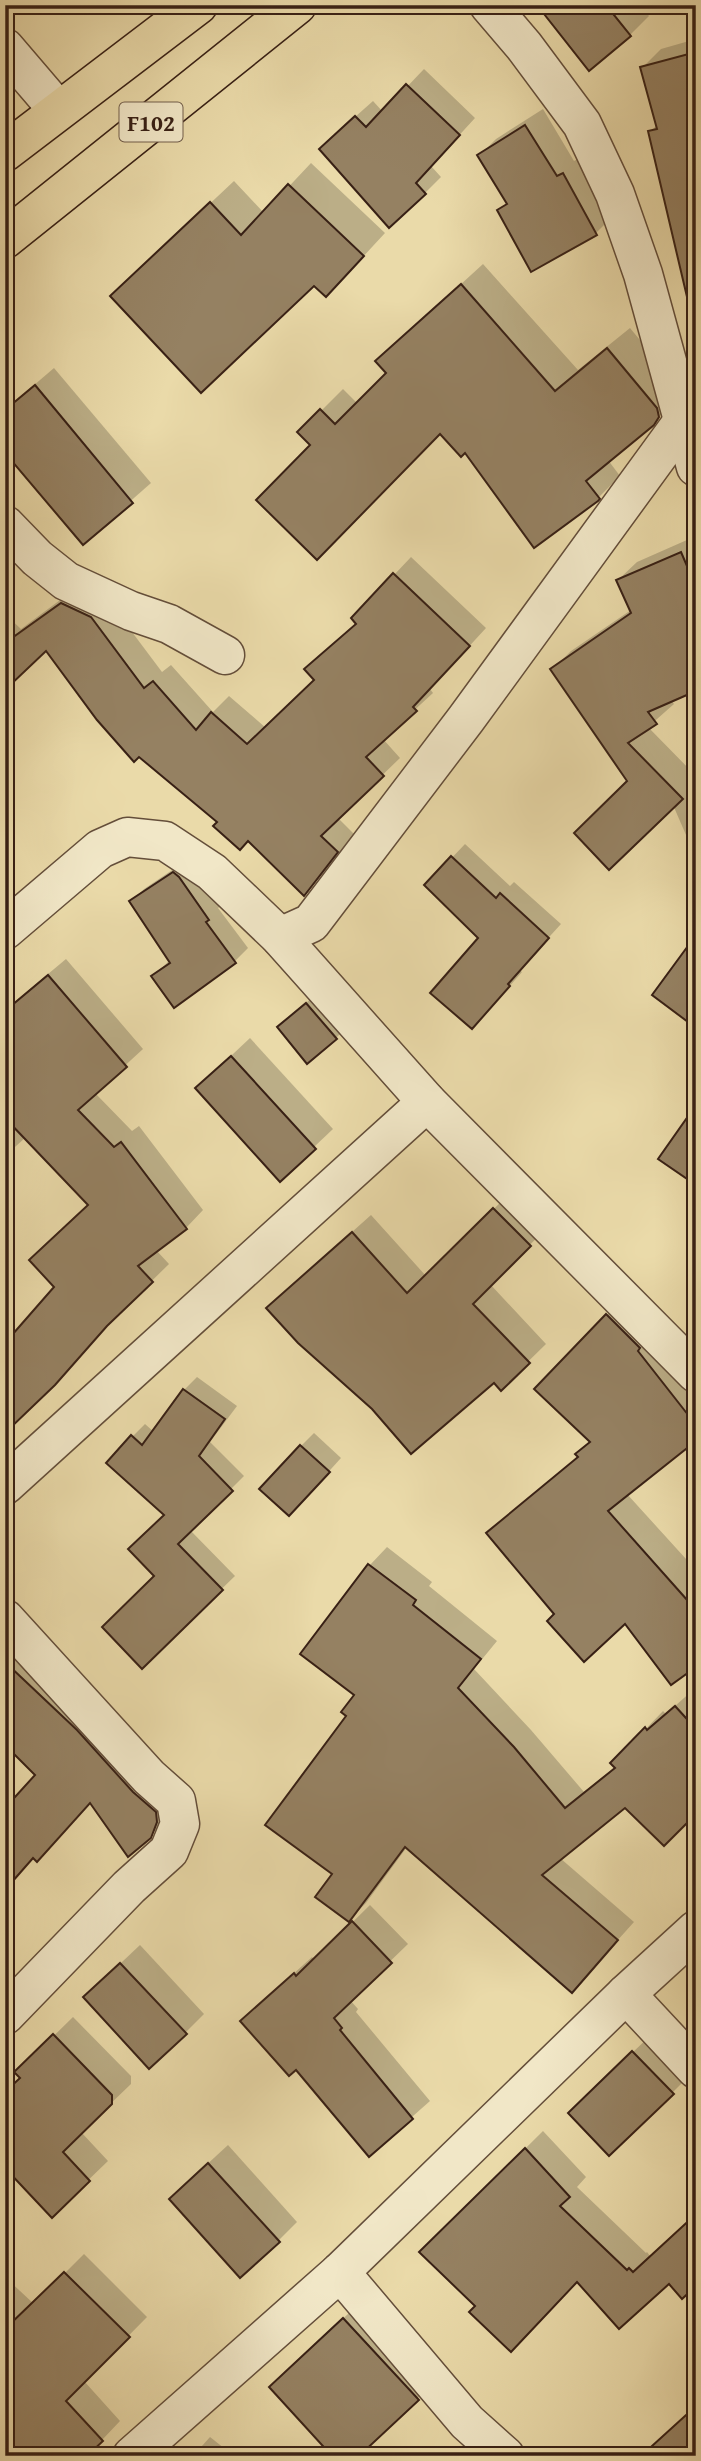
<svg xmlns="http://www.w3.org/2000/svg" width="701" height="2461" viewBox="0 0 701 2461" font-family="'Gentium Book Plus',serif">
  <rect width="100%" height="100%" fill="#eadaa9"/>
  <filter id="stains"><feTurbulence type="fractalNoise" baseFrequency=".00286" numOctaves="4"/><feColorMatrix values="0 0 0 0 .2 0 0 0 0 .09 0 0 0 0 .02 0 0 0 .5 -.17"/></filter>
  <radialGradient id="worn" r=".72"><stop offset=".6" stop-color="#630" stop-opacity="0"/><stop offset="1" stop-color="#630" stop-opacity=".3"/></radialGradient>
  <g fill="#0003">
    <polygon points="539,5 640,5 649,16 630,35"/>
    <polygon points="696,39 696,279 650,132 658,124 642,68 661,49"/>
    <polygon points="424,69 475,118 431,166 441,177 425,193 337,133 373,101 383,112"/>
    <polygon points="543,109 574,161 580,158 612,217 596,233 499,210 508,202 479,156 496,139"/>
    <polygon points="311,163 385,233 348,273 314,284 135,274 234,181 264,213"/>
    <polygon points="483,264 578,370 630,328 678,386 675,401 652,423 608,460 620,476 597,499 465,451 440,432 313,445 300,432 343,389 358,404 388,373 377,361"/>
    <polygon points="54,368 151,483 83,543 5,451 5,410"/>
    <polygon points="696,536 696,689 671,700 674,704 648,727 696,776 696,858 673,805 629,781 553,669 571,651 631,610 618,580 637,562"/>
    <polygon points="411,557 486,628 430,689 433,693 383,739 400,758 338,818 354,834 321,876 304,893 249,839 219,822 46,649 5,688 5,614 21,629 79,586 108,600 162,672 171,665 213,712 229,696 266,728 316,679 324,652 357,622 394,575"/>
    <polygon points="465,844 510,886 514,882 561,924 519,970 522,972 485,1014 480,938 426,885"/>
    <polygon points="187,860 221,906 218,908 248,948 235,961 153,976 170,960 131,902 144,889"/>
    <polygon points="66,959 143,1049 95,1093 132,1131 139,1126 203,1210 186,1228 156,1250 169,1264 119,1313 72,1365 5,1430 5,1339 10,1334 13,1337 56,1287 89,1204 26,1137 5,1156 5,1010"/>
    <polygon points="320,991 349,1025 336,1038 293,1014"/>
    <polygon points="250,1038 333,1129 314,1147 216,1070"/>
    <polygon points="512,1191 548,1227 490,1284 546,1344 501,1388 494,1381 287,1290 371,1215 426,1276"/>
    <polygon points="625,1297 696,1384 696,1439 627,1494 696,1570 696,1665 625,1621 556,1614 489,1533 507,1516 579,1456 577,1454 591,1440 607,1315"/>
    <polygon points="197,1377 237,1406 210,1442 244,1476 190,1530 235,1576 142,1666 166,1515 132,1437 145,1424 154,1432 184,1390"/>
    <polygon points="314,1433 341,1458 302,1501 301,1446"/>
    <polygon points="387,1547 432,1582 429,1586 497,1641 474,1669 531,1730 584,1792 616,1766 613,1763 663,1711 666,1714 693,1690 696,1692 696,1812 625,1806 560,1858 634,1922 572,1991 407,1847 366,1903 349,1920 335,1874 348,1715 357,1695 302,1654 370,1565"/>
    <polygon points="5,1616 167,1819 149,1837 91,1802 52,1837 5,1890 5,1799 38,1827 37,1775 5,1743"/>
    <polygon points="370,1905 408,1944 350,2000 358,2009 356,2012 430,2101 369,2155 260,2004 312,1957 314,1960"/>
    <polygon points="140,1945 204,2014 185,2033 104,1979"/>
    <polygon points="73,2017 131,2076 131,2084 81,2132 108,2161 52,2215 22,2078 17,2072"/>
    <polygon points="652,2034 691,2074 672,2093 589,2094"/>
    <polygon points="543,2131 586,2177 577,2187 646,2253 647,2252 669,2281 578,2280 477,2306 421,2252"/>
    <polygon points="228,2145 297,2222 278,2241 190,2180"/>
    <polygon points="84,2254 147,2317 84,2381 120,2421 102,2440 5,2456 5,2277 34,2304"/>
    <polygon points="363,2300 437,2380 356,2456 290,2368"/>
    <polygon points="210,2437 234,2456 193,2456"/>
  </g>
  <g fill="#958162" stroke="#382015" stroke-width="2">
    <polygon points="537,5 606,5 631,36 589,71"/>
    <polygon points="696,52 696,296 687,297 648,131 657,129 640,67"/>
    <polygon points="406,84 460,135 416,183 426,194 389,228 319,149 355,116 366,127"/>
    <polygon points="525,125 557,176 563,173 597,235 531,272 497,210 507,204 477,155"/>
    <polygon points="288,184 364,256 326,297 314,286 201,393 110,296 210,202 241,235"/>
    <polygon points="461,284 555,391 607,348 657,408 659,417 654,425 586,481 600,499 598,501 534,548 465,453 461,457 440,434 317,560 256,500 310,445 297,432 320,409 335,424 386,373 375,361"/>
    <polygon points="35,385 133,503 83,545 5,453 5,410"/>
    <polygon points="681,552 696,587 696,691 648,712 657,724 628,743 683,799 609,870 574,833 627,781 550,669 631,613 616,580"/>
    <polygon points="393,573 470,646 413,707 417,711 366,757 384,776 321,836 338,852 304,896 248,841 240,850 213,826 217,822 139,757 134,762 97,720 46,651 5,690 5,643 61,603 91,617 144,688 153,681 196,730 211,712 247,744 314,680 304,669 356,624 351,618"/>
    <polygon points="451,856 496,898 500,893 549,938 508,984 510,986 472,1029 430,993 478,938 424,885"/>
    <polygon points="173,872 179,877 209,920 206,922 236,963 174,1008 151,976 170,963 129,901"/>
    <polygon points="696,935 696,1028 652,995"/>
    <polygon points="48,975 127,1067 78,1110 114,1147 121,1142 187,1229 138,1266 153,1282 107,1326 55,1385 5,1433 5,1343 54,1287 29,1260 88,1205 5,1118 5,1011"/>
    <polygon points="306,1003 337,1039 307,1064 277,1027"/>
    <polygon points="231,1056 316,1149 280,1182 195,1088"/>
    <polygon points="696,1105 696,1185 658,1159"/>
    <polygon points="493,1208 531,1246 473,1304 530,1363 501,1391 494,1383 411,1454 372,1409 298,1343 266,1308 352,1232 407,1293"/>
    <polygon points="606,1314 640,1348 638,1351 696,1425 696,1441 608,1511 696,1610 696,1667 671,1685 625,1624 584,1662 547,1621 554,1614 486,1533 578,1457 575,1454 590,1442 534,1389"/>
    <polygon points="183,1389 225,1419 199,1456 233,1491 178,1544 223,1590 142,1669 102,1627 154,1576 128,1549 164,1515 106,1463 131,1435 142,1445"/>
    <polygon points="300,1445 330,1472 289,1516 259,1489"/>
    <polygon points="368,1564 416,1600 413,1605 481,1659 458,1688 514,1747 565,1808 615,1768 610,1763 645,1727 647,1730 675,1706 696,1729 696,1814 664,1846 625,1808 542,1875 618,1940 572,1993 405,1847 349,1922 315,1897 332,1874 265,1825 346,1716 341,1712 354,1695 300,1654"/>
    <polygon points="5,1662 77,1730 133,1792 156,1812 157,1822 151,1838 128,1857 90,1803 37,1862 33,1858 5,1890 5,1808 35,1775 5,1745"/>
    <polygon points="352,1921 392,1963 334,2018 342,2028 340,2030 413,2119 369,2157 296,2070 289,2076 240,2021 294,1973 296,1976"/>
    <polygon points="120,1963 187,2034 149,2069 83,1997"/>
    <polygon points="53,2034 112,2095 112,2104 63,2152 90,2181 52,2218 5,2168 5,2092 20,2078 14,2072"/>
    <polygon points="632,2051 674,2094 609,2156 568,2113"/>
    <polygon points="525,2148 570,2197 560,2206 627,2270 629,2268 633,2272 696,2214 696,2286 682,2299 669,2284 619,2329 577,2282 511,2352 469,2312 475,2306 419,2252"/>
    <polygon points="208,2163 280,2242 240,2278 169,2199"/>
    <polygon points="64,2272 130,2337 66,2401 103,2441 87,2456 5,2456 5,2329"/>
    <polygon points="343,2318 419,2400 359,2456 332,2456 269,2387"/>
    <polygon points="696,2406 696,2456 641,2456"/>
  </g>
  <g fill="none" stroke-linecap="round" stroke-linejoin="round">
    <defs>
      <g id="minor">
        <polyline points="489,5 524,46 582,124 615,194 643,274 696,467"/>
        <polyline points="5,48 58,110"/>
        <polyline points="5,525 37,558 66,581 131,611 169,624 225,655"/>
        <polyline points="5,930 100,849 127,837 165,841 212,872 280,937 427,1102 696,1373"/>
        <polyline points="280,937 311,923 466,719 684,420"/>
        <polyline points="5,1485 427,1102"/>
        <polyline points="5,1619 149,1777 176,1801 180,1824 169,1851 129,1887 5,2015"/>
        <polyline points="626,1994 696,2069"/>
        <polyline points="340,2272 467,2422 505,2456"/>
        <polyline points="132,2456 340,2272 626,1994 696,1930"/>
      </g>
      <g id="major">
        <polyline points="5,152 198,5"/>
        <polyline points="5,239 297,5"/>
      </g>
    </defs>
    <use href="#minor" stroke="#644e3a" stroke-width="41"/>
    <use href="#major" stroke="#382015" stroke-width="41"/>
    <use href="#minor" stroke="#f1e7c7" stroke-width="38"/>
    <use href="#major" stroke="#eadaa9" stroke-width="38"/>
  </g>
  <g text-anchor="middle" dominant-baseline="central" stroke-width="7" stroke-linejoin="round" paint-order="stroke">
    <rect fill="#f1e7c7" stroke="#705c4a" stroke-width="2" x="119.5" y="102.5" width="63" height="39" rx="5"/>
    <g font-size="23" font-weight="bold" fill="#382015">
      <text x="151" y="122">F102</text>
    </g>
  </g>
  <rect width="701" height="2461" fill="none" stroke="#eadaa9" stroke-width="28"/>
  <rect x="7" y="7" width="687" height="2447" fill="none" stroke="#382015" stroke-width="3.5"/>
  <rect x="14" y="14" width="673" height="2433" fill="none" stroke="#382015" stroke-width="2"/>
  <rect width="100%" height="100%" filter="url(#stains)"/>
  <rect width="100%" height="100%" fill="url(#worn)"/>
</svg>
